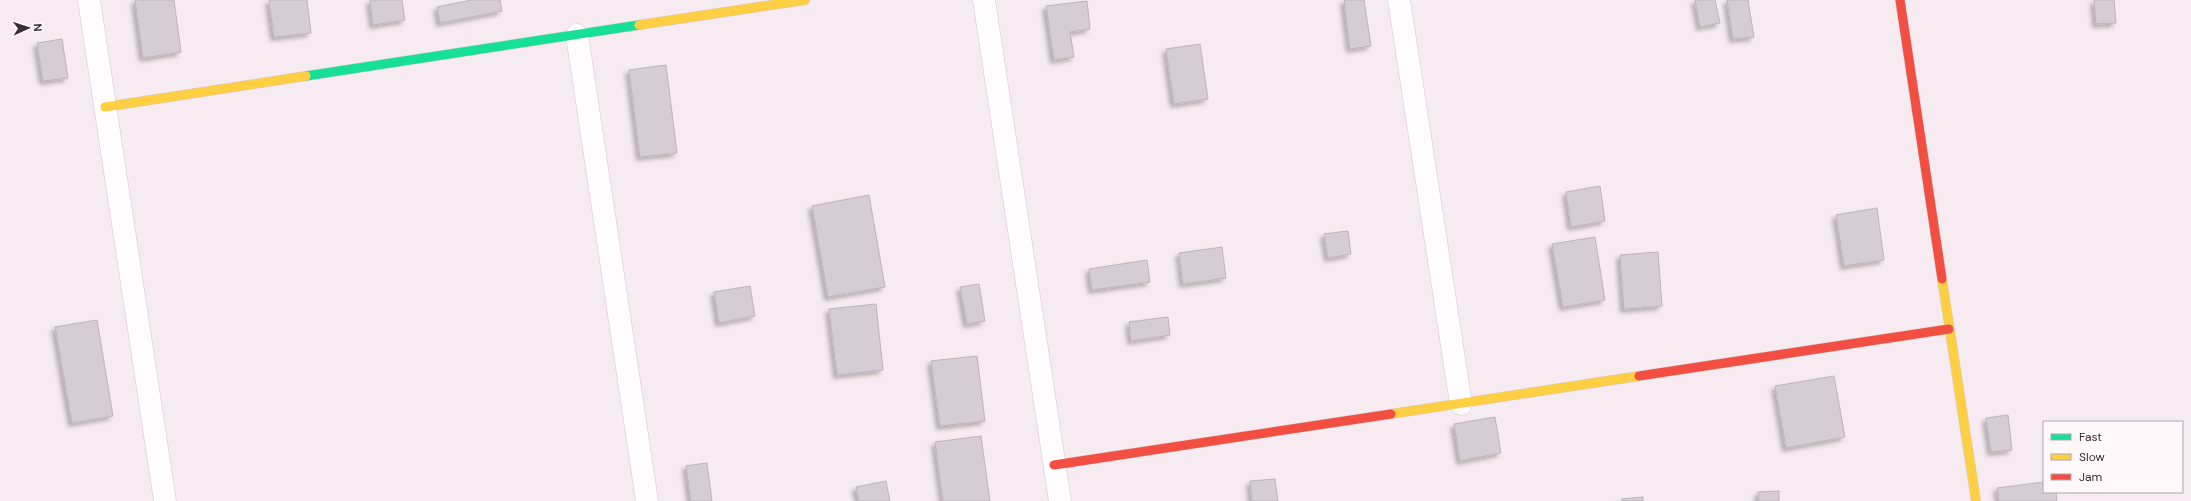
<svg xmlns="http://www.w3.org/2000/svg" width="2191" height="501" viewBox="0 0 2191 501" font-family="'DM Sans',sans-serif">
  <defs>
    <filter id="shadow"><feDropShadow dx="-3.5" dy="3.5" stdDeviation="2" flood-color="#0004"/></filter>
  </defs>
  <rect width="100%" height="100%" fill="#f6ebf0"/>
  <g fill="#d5ccd4" stroke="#bdb5bb" filter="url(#shadow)">
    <polygon points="135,0 174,0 181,52 143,58"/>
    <polygon points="269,0 307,0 311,33 274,37"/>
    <polygon points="370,0 402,0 405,20 373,25"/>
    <polygon points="472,0 500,0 502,11 440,23 437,7"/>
    <polygon points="1344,0 1364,0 1371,46 1350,49"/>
    <polygon points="1695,0 1715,0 1720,23 1700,27"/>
    <polygon points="1727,0 1748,0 1754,37 1733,39"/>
    <polygon points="2094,0 2114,0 2116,23 2096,24"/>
    <polygon points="1087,1 1090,29 1070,32 1074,57 1054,60 1046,6"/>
    <polygon points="62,39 68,78 43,81 37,43"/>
    <polygon points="1200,44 1208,99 1174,104 1166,49"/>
    <polygon points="666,65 677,153 640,157 629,70"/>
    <polygon points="1600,186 1605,221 1571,227 1566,192"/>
    <polygon points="869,195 885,287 828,297 812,206"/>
    <polygon points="1877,208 1884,260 1844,266 1836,215"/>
    <polygon points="1348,231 1351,254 1328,258 1324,234"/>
    <polygon points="1595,237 1605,300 1563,307 1552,244"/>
    <polygon points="1222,247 1226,278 1183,284 1179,253"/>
    <polygon points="1658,252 1662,306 1624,309 1620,255"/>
    <polygon points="1147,260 1150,282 1092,290 1089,269"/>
    <polygon points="979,284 985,321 967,324 960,287"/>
    <polygon points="750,286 755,316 719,323 714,292"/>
    <polygon points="876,304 883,370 837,375 829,309"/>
    <polygon points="1168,317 1170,335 1131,341 1129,322"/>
    <polygon points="97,320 113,416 72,423 55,327"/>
    <polygon points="977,356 985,421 940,426 931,361"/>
    <polygon points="1834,376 1845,437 1786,448 1775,386"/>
    <polygon points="2008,415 2012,450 1991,452 1986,418"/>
    <polygon points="1495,417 1501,453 1460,461 1454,424"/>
    <polygon points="981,436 990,501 943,501 935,442"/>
    <polygon points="707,463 712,501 691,501 686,466"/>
    <polygon points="1275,479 1278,501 1252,501 1250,481"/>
    <polygon points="886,481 890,501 859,501 856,487"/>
    <polygon points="2044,482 2044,492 2056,492 2057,501 1999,501 1997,488"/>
    <polygon points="1779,491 1779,501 1759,501 1758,492"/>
    <polygon points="1643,497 1643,501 1622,501 1622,499"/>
  </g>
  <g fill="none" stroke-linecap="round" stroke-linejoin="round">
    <defs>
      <g id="street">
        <polyline points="89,0 165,501"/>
        <polyline points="984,0 1060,501"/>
        <polyline points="1399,0 1461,404"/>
        <polyline points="577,35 647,501"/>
      </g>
      <polyline id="fast" points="306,76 639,25"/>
      <g id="slow">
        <polyline points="639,25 805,0"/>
        <polyline points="105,107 306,76"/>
        <polyline points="1942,279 1976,501"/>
        <polyline points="1391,414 1639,376"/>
      </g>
      <g id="jam">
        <polyline points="1900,0 1942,279"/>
        <polyline points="1639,376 1949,329"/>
        <polyline points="1054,465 1391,414"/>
      </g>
    </defs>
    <use href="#street" stroke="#d4c8cd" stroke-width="23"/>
    <use href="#fast" stroke="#d4c8cd" stroke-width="10"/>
    <use href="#slow" stroke="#d4c8cd" stroke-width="10"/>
    <use href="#jam" stroke="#d4c8cd" stroke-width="10"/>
    <use href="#street" stroke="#fefcfd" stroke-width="22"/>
    <use href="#fast" stroke="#16e098" stroke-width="9"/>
    <use href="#slow" stroke="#ffcf43" stroke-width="9"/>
    <use href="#jam" stroke="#f24e42" stroke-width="9"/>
  </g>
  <rect x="2043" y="421" width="140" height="72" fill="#fff8fb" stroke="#b0a7ab"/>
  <rect x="2051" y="434" width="20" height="6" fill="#16e098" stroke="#b0a7ab"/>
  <text x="2079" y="441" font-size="12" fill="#3a2d33">Fast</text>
  <rect x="2051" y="454" width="20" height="6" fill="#ffcf43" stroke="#b0a7ab"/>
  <text x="2079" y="461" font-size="12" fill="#3a2d33">Slow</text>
  <rect x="2051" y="474" width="20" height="6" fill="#f24e42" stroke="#b0a7ab"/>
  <text x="2079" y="481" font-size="12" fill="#3a2d33">Jam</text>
  <g transform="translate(28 28) rotate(87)" stroke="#fff8fb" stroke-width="3" paint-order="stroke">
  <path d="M0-3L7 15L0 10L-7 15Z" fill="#3a2d33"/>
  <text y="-6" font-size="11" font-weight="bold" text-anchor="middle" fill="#3a2d33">N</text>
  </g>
</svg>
